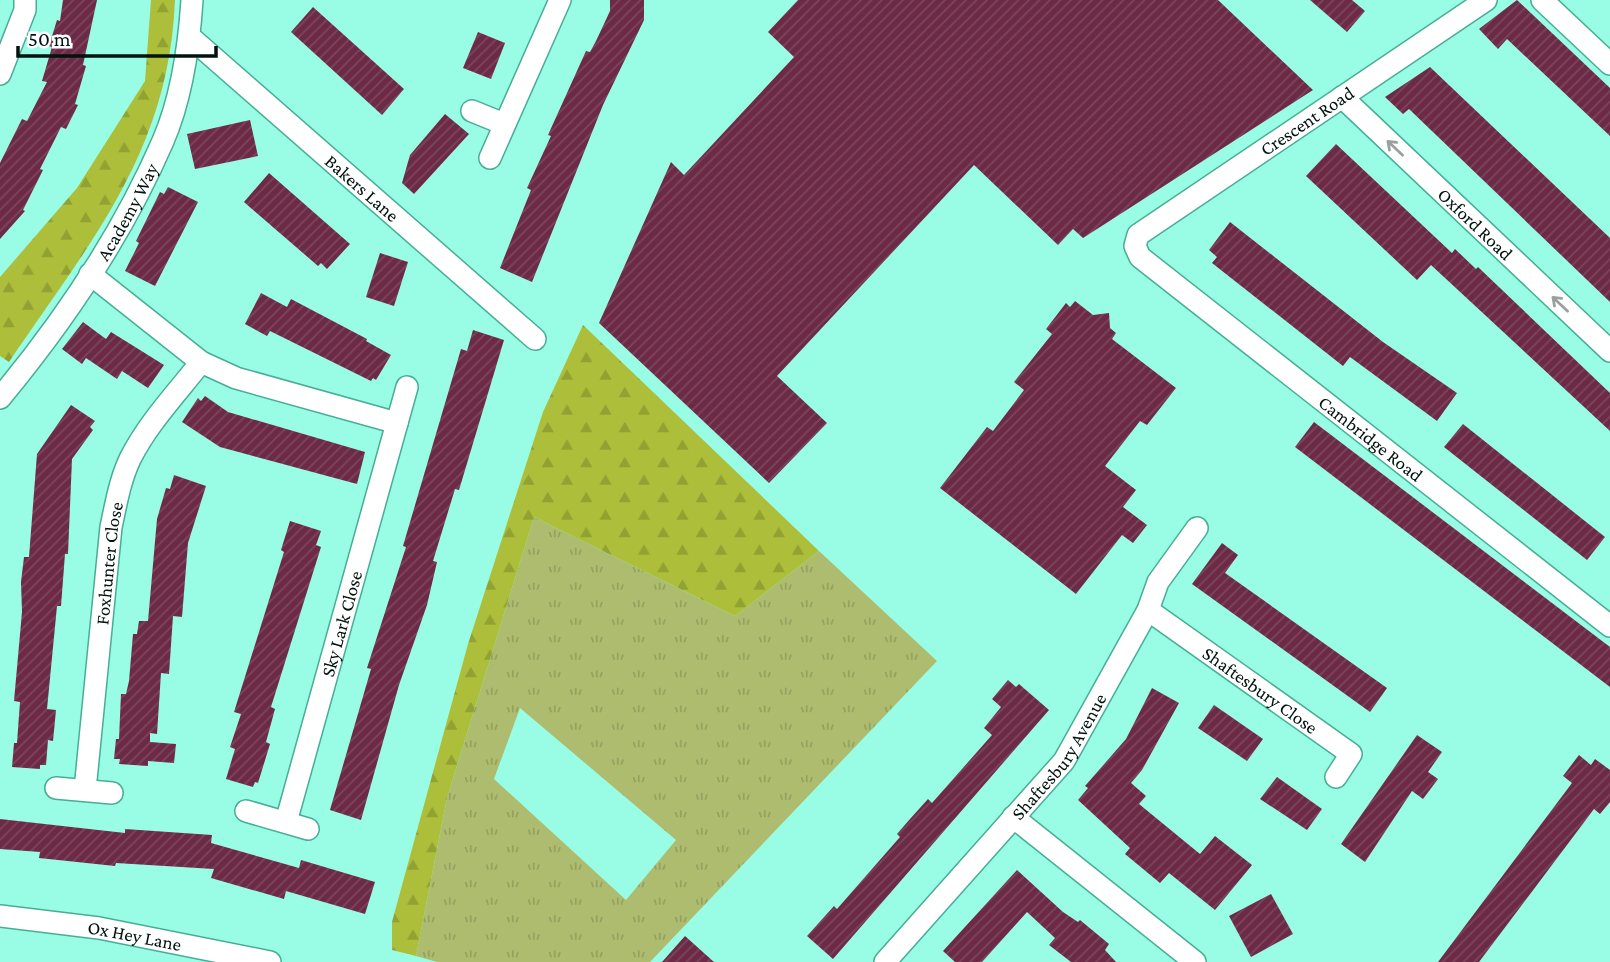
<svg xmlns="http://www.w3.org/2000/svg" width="1610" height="962" viewBox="0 0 1610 962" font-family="'Crimson Pro',serif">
  <defs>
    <pattern id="grass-tufts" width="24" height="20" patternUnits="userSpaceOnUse" patternTransform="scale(1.75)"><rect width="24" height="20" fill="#aebc6f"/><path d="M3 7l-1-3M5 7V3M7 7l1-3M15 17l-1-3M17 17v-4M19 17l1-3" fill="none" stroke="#94a15f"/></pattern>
    <pattern id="forest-firs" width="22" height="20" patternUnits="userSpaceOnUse" patternTransform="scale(1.75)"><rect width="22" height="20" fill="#acbe3a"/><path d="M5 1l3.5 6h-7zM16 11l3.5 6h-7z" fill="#92a232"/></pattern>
    <pattern id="building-hatch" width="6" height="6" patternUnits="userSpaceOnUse" patternTransform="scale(1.75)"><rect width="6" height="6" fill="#6d2a46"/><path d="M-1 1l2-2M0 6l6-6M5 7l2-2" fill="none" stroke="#7b465d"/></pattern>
  </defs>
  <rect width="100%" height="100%" fill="#99fce4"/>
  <path fill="url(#grass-tufts)" fill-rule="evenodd" d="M534 517 735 616 819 551 937 661 650 962H437L416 956 447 798ZM520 708 676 840 626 900 494 779Z"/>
  <g fill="url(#forest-firs)">
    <path d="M151 0H175C169 152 90 242 9 362L0 356V277L77 188 145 81Z"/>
    <polygon points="583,325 819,551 735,616 534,517 447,798 416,956 392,950 392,922 468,644 543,412"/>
  </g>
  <g fill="url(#building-hatch)">
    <polygon points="63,0 97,0 83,65 86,66 75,104 78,105 66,129 61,127 40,169 43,170 23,210 25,211 0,239 0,163 22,119 27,121 47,82 42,81 52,47 49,46 57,20 60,21"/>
    <polygon points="610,0 644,0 644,20 603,105 532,282 500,268 531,190 527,188 551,136 548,135 586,51 590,52 596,41 610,11"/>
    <polygon points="798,0 1218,0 1313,90 1083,238 1073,229 1058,245 974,165 777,376 827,423 769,483 599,323 671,162 684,175 794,57 768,32"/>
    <polygon points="1310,0 1352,0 1365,11 1347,32"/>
    <polygon points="1517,0 1610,88 1610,136 1507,39 1498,49 1479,29"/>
    <polygon points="313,7 404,89 382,115 291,32"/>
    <polygon points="478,32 505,43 491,79 463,68"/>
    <polygon points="1430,67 1610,238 1610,302 1409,109 1403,114 1385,97"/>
    <polygon points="445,114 469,134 414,194 402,183 410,155"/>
    <polygon points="250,120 258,156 195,169 187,134"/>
    <polygon points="1336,144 1452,253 1455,249 1476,269 1478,267 1610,393 1610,431 1431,265 1417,280 1306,176"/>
    <polygon points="269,173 350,244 327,269 321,263 318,266 244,202"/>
    <polygon points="168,187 198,202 155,286 125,271 139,243 136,241 160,192 164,194"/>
    <polygon points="1230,222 1383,342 1457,393 1437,421 1350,357 1343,366 1212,263 1217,257 1209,250"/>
    <polygon points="380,253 408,262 394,306 366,297"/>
    <polygon points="261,293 287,307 291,299 367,339 366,341 391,355 376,380 373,378 371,381 270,331 267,336 245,324"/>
    <polygon points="1075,301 1093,315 1109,313 1110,328 1116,333 1112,339 1176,388 1147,425 1140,421 1105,466 1136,490 1123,507 1147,525 1133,543 1122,535 1076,594 940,488 987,427 993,431 1024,390 1014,382 1052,334 1046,329 1066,303 1070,307"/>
    <polygon points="83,322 106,339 111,332 164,365 148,388 122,371 117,379 86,358 82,364 62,349"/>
    <polygon points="473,330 504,340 459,490 455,489 433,561 437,562 427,605 399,685 361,820 330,810 371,669 367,668 406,547 403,546 461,349 467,351"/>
    <polygon points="205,396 228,412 365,452 357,484 220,447 182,422 198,398 201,401"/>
    <polygon points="71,405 95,421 90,427 93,430 72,459 68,554 65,554 61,606 57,606 47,709 56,710 53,741 48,740 46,765 40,765 40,769 12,767 14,743 17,743 20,702 14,701 22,612 21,582 24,557 29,557 37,454"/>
    <polygon points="1314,422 1610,647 1610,687 1295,447"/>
    <polygon points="1463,424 1605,537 1587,560 1444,447"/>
    <polygon points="174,475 206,486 188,543 182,617 173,616 169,674 161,673 157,734 150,733 150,742 176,744 174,763 148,761 148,766 119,764 120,759 114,759 116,739 119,739 121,694 126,694 129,681 133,634 137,634 139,621 148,621 157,519 166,488 170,489"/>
    <polygon points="290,521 321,531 316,545 321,547 271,707 275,709 266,742 270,744 258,783 255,782 253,787 226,779 235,749 230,747 241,714 234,712 284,552 281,550"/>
    <polygon points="1222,543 1238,555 1225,573 1387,688 1370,712 1192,584"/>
    <polygon points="1008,680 1016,687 1019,684 1049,710 833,959 807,936 834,906 837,909 900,837 897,834 910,819 928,799 932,803 992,735 984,728 1001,707 992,699"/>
    <polygon points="1152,688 1179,703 1142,770 1131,783 1146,796 1139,804 1200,854 1215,836 1252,865 1215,910 1169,873 1160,883 1125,854 1130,848 1078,800 1088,788 1085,786 1126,739"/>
    <polygon points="1214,705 1263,739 1247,761 1198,728"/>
    <polygon points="1417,735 1442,752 1428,772 1438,779 1423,799 1412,791 1365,862 1341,844"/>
    <polygon points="1579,755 1591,765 1595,759 1610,770 1610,802 1600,814 1594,809 1479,962 1438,962 1572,783 1563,776"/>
    <polygon points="1277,777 1322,809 1307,830 1260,799"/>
    <polygon points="0,819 125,833 125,829 212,835 211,843 299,868 301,860 375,882 365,914 286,891 284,899 211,878 214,869 116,863 115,866 39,858 40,852 0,849"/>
    <polygon points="1017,870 1063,912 1078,922 1080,920 1109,944 1105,950 1116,962 1071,962 1049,945 1055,938 1027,912 982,962 955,962 943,951"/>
    <polygon points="1271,894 1293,934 1251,957 1229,916"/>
    <polygon points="685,936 714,962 662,962"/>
  </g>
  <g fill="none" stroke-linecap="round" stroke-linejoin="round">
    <defs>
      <g id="minor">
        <path id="s1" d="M1486 0 1138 235 1135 246 1140 257 1610 626"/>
        <polyline points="1542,0 1610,64"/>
        <path id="s2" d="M190 37 535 339"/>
        <polyline points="0,74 25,10 25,0"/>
        <path id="s3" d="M1342 97 1610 351"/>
        <polyline points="472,111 504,124"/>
        <polyline points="490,158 560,0"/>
        <polyline points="90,274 201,362 236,378 397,423"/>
        <path id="s4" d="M0 398C64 321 123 233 163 141 182 97 189 47 192 0"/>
        <path id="s5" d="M1148 610 1351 754 1336 777"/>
        <polyline points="56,788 112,793"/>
        <path id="s6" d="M85 790 111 527C116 504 120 480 130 459 148 423 177 393 201 362"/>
        <polyline points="246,811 308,829"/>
        <polyline points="1013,817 1195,962"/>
        <path id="s7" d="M286 822 407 387"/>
        <path id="s8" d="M0 916 99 928 270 962"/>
        <path id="s9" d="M885 962 1064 761 1148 610 1158 582 1197 528"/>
      </g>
    </defs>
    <use href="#minor" stroke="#48ad97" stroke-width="24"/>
    <use href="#minor" stroke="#fff" stroke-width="21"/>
  </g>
  <defs><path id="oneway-shaft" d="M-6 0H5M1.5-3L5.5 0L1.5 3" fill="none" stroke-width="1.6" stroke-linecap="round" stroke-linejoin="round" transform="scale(1.75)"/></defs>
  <g stroke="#99a19f">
    <use href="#oneway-shaft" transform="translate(1395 148) rotate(-137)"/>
    <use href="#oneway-shaft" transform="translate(1560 304) rotate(-137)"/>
  </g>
  <g text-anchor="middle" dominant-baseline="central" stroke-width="7" stroke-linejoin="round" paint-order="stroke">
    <g font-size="19" fill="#00130e" stroke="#fff">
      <text transform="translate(1307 121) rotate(-34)">Crescent Road</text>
      <text stroke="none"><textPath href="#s2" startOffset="229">Bakers Lane</textPath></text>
      <text stroke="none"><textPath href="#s4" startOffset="226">Academy Way</textPath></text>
      <text stroke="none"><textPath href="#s3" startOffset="184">Oxford Road</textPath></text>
      <text stroke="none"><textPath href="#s1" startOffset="737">Cambridge Road</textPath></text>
      <text stroke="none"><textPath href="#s6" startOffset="228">Foxhunter Close</textPath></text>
      <text stroke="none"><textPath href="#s7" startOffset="206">Sky Lark Close</textPath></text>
      <text stroke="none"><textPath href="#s5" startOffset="138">Shaftesbury Close</textPath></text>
      <text stroke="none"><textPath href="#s9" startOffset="270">Shaftesbury Avenue</textPath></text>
      <text stroke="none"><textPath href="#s8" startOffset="136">Ox Hey Lane</textPath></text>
    </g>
  </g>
  <path d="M18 46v10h198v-10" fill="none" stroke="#00130e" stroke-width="3.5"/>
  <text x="28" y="46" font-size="21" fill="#00130e" stroke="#ffffff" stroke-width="5" paint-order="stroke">50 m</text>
</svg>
